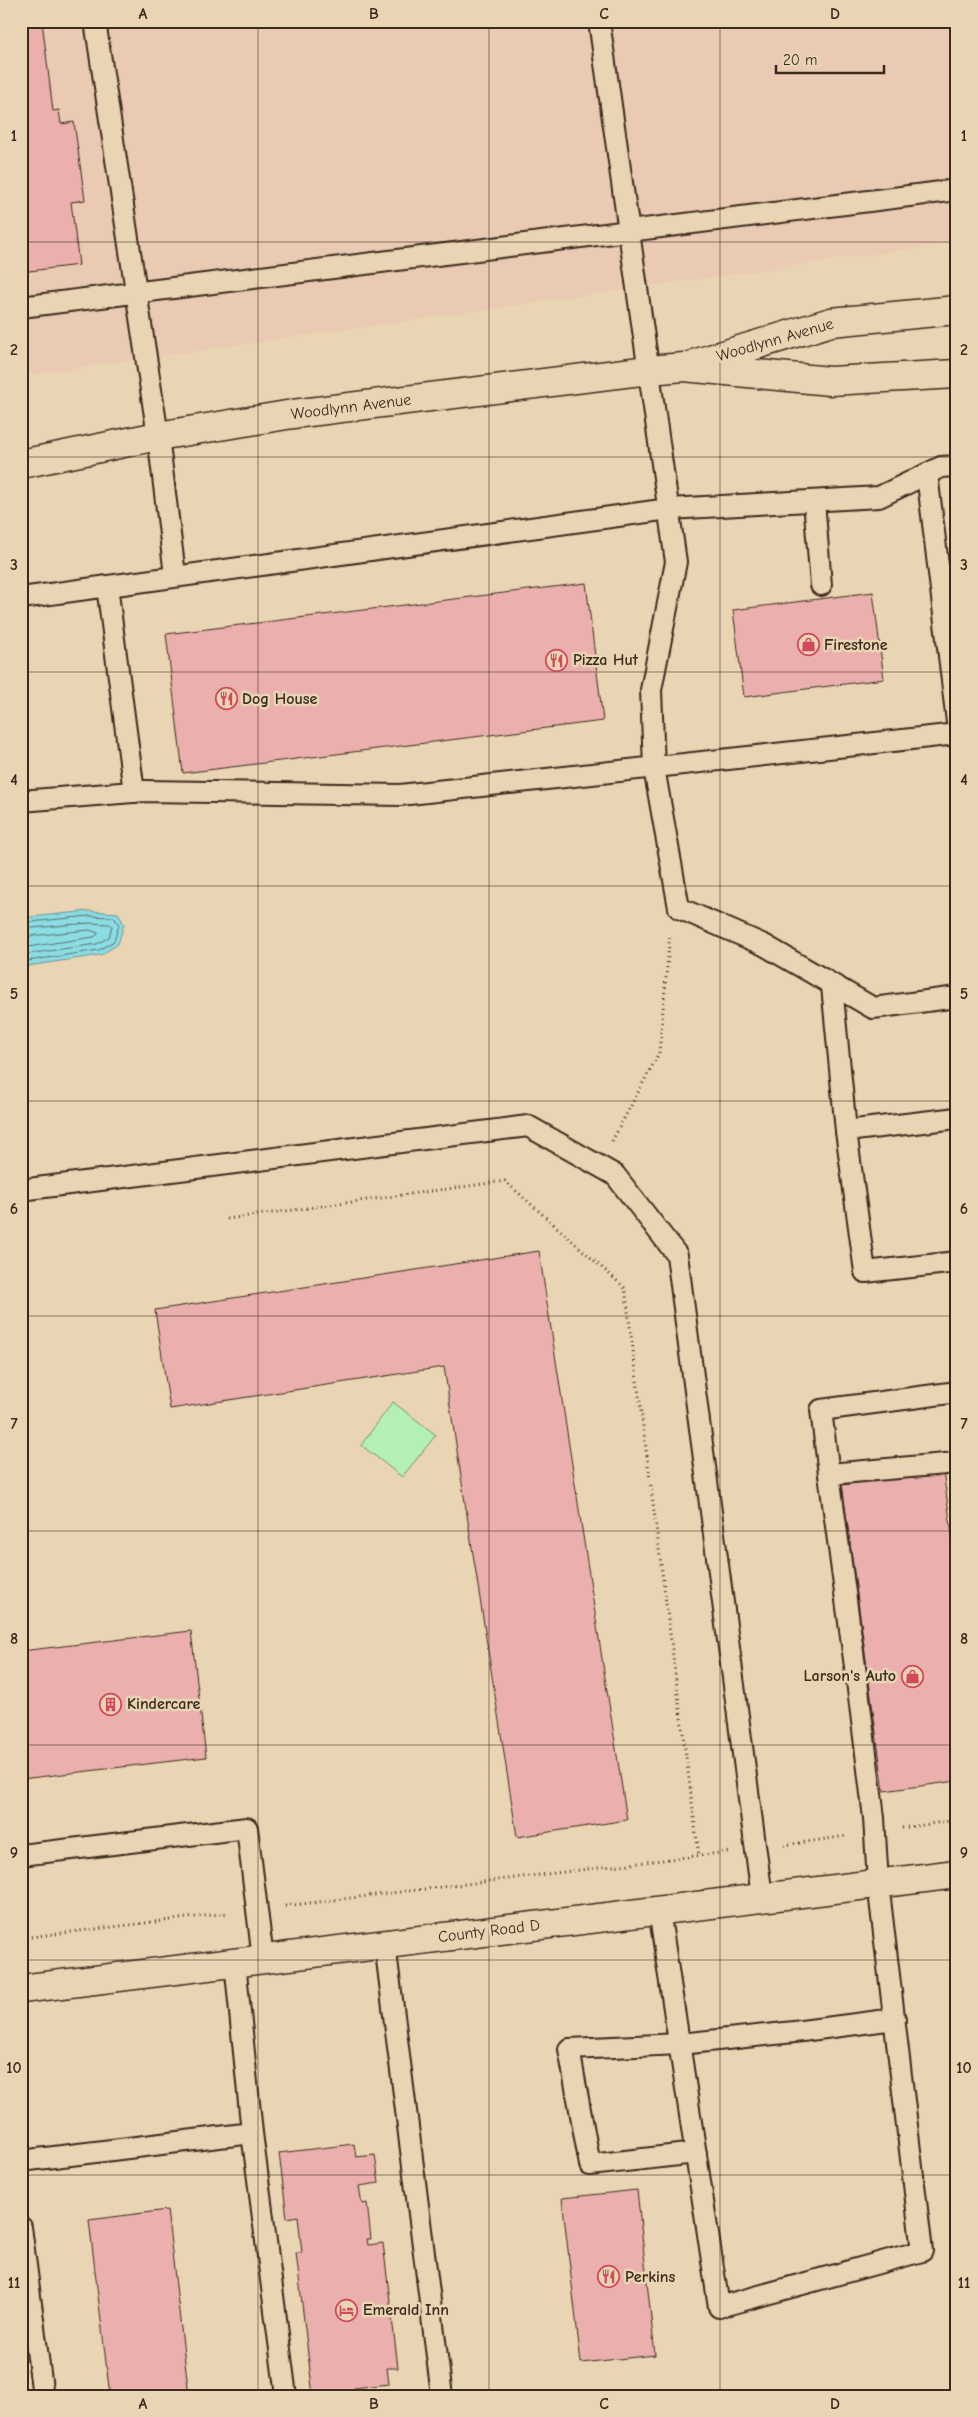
<svg xmlns="http://www.w3.org/2000/svg" width="978" height="2417" viewBox="0 0 978 2417" font-family="'Comic Neue',sans-serif">
  <rect width="100%" height="100%" fill="#e9d5b3"/>
  <filter id="ink" filterUnits="userSpaceOnUse"><feTurbulence type="fractalNoise" baseFrequency=".02" numOctaves="2"/><feDisplacementMap in="SourceGraphic" scale="10" xChannelSelector="R" yChannelSelector="G"/><feConvolveMatrix kernelMatrix="1 2 1 2 8 2 1 2 1" color-interpolation-filters="sRGB"/></filter>
  <g filter="url(#ink)">
    <polygon fill="#eacab2" points="21,21 957,21 957,242 21,376"/>
    <polygon fill="#b4f0b6" stroke="#788d6a" points="393,1402 436,1435 402,1477 361,1445"/>
    <polygon fill="#8bdce3" stroke="#6b9594" points="89,911 118,913 124,924 118,944 101,955 21,967 21,918"/>
    <g fill="none" stroke-linecap="round" stroke-linejoin="round">
      <g stroke="#5b716d" stroke-width="1">
        <polyline points="21,923 89,916 114,917 119,925 114,941 99,950 21,962"/>
        <polyline points="21,929 89,923 110,924 112,926 109,937 97,944 21,955"/>
        <polyline points="21,937 89,930 99,933 94,937 21,948"/>
      </g>
    </g>
    <g fill="#ebb0ae" stroke="#3b2a1e">
      <polygon points="21,21 42,21 53,111 59,110 61,124 74,122 85,200 71,202 79,265 21,272"/>
      <polygon points="586,583 603,721 183,773 166,634"/>
      <polygon points="873,592 884,679 744,697 733,610"/>
      <polygon points="539,1251 627,1820 517,1837 444,1367 170,1409 155,1310"/>
      <polygon points="943,1471 957,1570 957,1781 884,1791 842,1485"/>
      <polygon points="191,1631 206,1757 21,1779 21,1651"/>
      <polygon points="354,2144 356,2157 375,2155 379,2183 359,2186 362,2204 367,2203 371,2239 367,2239 368,2245 383,2243 398,2368 387,2368 389,2384 354,2388 355,2395 313,2396 296,2253 302,2253 298,2216 287,2218 279,2153"/>
      <polygon points="637,2190 655,2355 581,2363 562,2198"/>
      <polygon points="167,2210 189,2396 110,2396 89,2220"/>
    </g>
    <g fill="none" stroke-linecap="round" stroke-linejoin="round">
      <defs>
        <g id="lane">
          <polyline points="95,21 158,436 175,575"/>
          <polyline points="599,21 676,562 651,690 654,768 679,908 764,945 873,1008 957,997"/>
          <polyline points="21,307 957,190"/>
          <polyline points="927,474 957,722"/>
          <polyline points="814,501 821,585"/>
          <polyline points="107,586 134,792"/>
          <polyline points="21,598 669,509 879,497 941,467 957,466"/>
          <polyline points="21,801 145,791 400,795 957,734"/>
          <polyline points="832,986 846,1131"/>
          <polyline points="957,1118 846,1131 865,1272 957,1262"/>
          <polyline points="21,1190 528,1126 615,1175 677,1255 762,1897"/>
          <polyline points="829,1474 821,1410 957,1392"/>
          <polyline points="21,1855 247,1828 263,1959"/>
          <polyline points="659,1910 719,2307 922,2251 878,1883 874,1818 858,1689 829,1474 957,1463"/>
          <polyline points="385,1944 442,2396"/>
          <polyline points="252,2133 286,2396"/>
          <polyline points="696,2153 590,2165 569,2049 680,2044 794,2032 895,2019"/>
          <polyline points="21,2161 252,2133 235,1962"/>
          <polyline points="21,2227 43,2396"/>
        </g>
        <g id="secondary">
          <polyline points="697,363 831,322 957,310"/>
          <polyline points="21,464 158,436 293,414 649,370 684,367 830,381 957,374"/>
          <polyline points="21,1989 957,1874"/>
        </g>
      </defs>
      <use href="#lane" stroke="#3b2a1e" stroke-width="24"/>
      <use href="#secondary" stroke="#3b2a1e" stroke-width="31"/>
      <g stroke="#3b2a1e" stroke-width="3" stroke-dasharray="1 4" stroke-linecap="butt">
        <polyline points="612,1141 659,1053 670,934"/>
        <polyline points="227,1219 505,1181 625,1288 699,1856"/>
        <polyline points="902,1828 957,1820"/>
        <polyline points="784,1845 847,1836"/>
        <polyline points="285,1906 728,1852"/>
        <polyline points="21,1938 229,1913"/>
      </g>
      <use href="#lane" stroke="#e9d5b3" stroke-width="20"/>
      <use href="#secondary" stroke="#e9d5b3" stroke-width="28"/>
    </g>
  </g>
  <path fill="none" stroke="#3b2a1e" stroke-width="1" stroke-opacity="0.55" d="M258 21V2396M489 21V2396M720 21V2396M21 242H957M21 457H957M21 672H957M21 886H957M21 1101H957M21 1316H957M21 1531H957M21 1745H957M21 1960H957M21 2175H957"/>
  <defs>
    <symbol id="shop-ring" viewBox="-11 -11 22 22"><circle r="9.5" fill="#e9d5b3" stroke="#d1495b" stroke-width="1.5"/><path d="M-5-2.5h2.3a2.7 3.5 0 0 1 5.4 0H5L5.5 6h-11ZM-1.5-2.5h3a1.5 2.3 0 0 0-3 0Z" fill="#d1495b"/></symbol>
    <symbol id="restaurant-ring" viewBox="-11 -11 22 22"><circle r="9.5" fill="#e9d5b3" stroke="#d1495b" stroke-width="1.5"/><path d="M-5-6h1v4h1v-4h1v4h1v-4h1v5L-1.5 .5V6h-2V.5L-5-1ZM5-6V6H3V1.5H1.5Q1.5-4 5-6Z" fill="#d1495b"/></symbol>
    <symbol id="building-ring" viewBox="-11 -11 22 22"><circle r="9.5" fill="#e9d5b3" stroke="#d1495b" stroke-width="1.5"/><path d="M-4-6H4V6H1V3H-1V6H-4ZM-2.5-4.3h1.7v1.8h-1.7ZM.8-4.3h1.7v1.8H.8ZM-2.5-1h1.7V.8h-1.7ZM.8-1h1.7V.8H.8Z" fill="#d1495b"/></symbol>
    <symbol id="hotel-ring" viewBox="-11 -11 22 22"><circle r="9.5" fill="#e9d5b3" stroke="#d1495b" stroke-width="1.5"/><path d="M-6-4.5h1.5V1H6V5H4.5V3h-9V5H-6ZM-4 0a1.8 1.8 0 1 1 3.6 0ZM.5 0V-2.5h3Q6-2.5 6 0Z" fill="#d1495b"/></symbol>
  </defs>
  <g fill-rule="evenodd">
    <use href="#shop-ring" x="796" y="632" width="25" height="25"/>
    <use href="#restaurant-ring" x="544" y="648" width="25" height="25"/>
    <use href="#restaurant-ring" x="214" y="686" width="25" height="25"/>
    <use href="#shop-ring" x="900" y="1664" width="25" height="25"/>
    <use href="#building-ring" x="98" y="1692" width="25" height="25"/>
    <use href="#restaurant-ring" x="596" y="2264" width="25" height="25"/>
    <use href="#hotel-ring" x="334" y="2298" width="25" height="25"/>
  </g>
  <g text-anchor="middle" dominant-baseline="central" stroke-width="5" stroke-linejoin="round" paint-order="stroke">
    <g font-size="16" fill="#3b2a1e" stroke="#e9d5b3">
      <text transform="translate(775 340) rotate(-16)">Woodlynn Avenue</text>
      <text transform="translate(351 407) rotate(-7)">Woodlynn Avenue</text>
      <text transform="translate(489 1931) rotate(-7)">County Road D</text>
    </g>
    <g font-size="16" font-weight="bold" fill="#3b2a1e" stroke="#e9d5b3" text-anchor="start">
      <text x="824" y="645">Firestone</text>
      <text x="573" y="660">Pizza Hut</text>
      <text x="242" y="699">Dog House</text>
      <text x="896" y="1676" text-anchor="end">Larson's Auto</text>
      <text x="127" y="1704">Kindercare</text>
      <text x="625" y="2277">Perkins</text>
      <text x="363" y="2310">Emerald Inn</text>
    </g>
  </g>
  <rect width="978" height="2417" fill="none" stroke="#e9d5b3" stroke-width="55"/>
  <path d="M776 65v8h108v-8" fill="none" stroke="#3b2a1e" stroke-width="2.5"/>
  <text x="783" y="65" font-size="15" fill="#3b2a1e" stroke="#e9d5b3" stroke-width="4" paint-order="stroke">20 m</text>
  <rect x="28" y="28" width="922" height="2362" fill="none" stroke="#3b2a1e" stroke-width="2"/>
  <g font-size="16" text-anchor="middle" font-weight="bold" fill="#3b2a1e">
    <text x="143" y="19">A</text>
    <text x="374" y="19">B</text>
    <text x="604" y="19">C</text>
    <text x="835" y="19">D</text>
    <text x="14" y="141">1</text>
    <text x="964" y="141">1</text>
    <text x="14" y="355">2</text>
    <text x="964" y="355">2</text>
    <text x="14" y="570">3</text>
    <text x="964" y="570">3</text>
    <text x="14" y="785">4</text>
    <text x="964" y="785">4</text>
    <text x="14" y="999">5</text>
    <text x="964" y="999">5</text>
    <text x="14" y="1214">6</text>
    <text x="964" y="1214">6</text>
    <text x="14" y="1429">7</text>
    <text x="964" y="1429">7</text>
    <text x="14" y="1644">8</text>
    <text x="964" y="1644">8</text>
    <text x="14" y="1858">9</text>
    <text x="964" y="1858">9</text>
    <text x="14" y="2073">10</text>
    <text x="964" y="2073">10</text>
    <text x="14" y="2288">11</text>
    <text x="964" y="2288">11</text>
    <text x="143" y="2409">A</text>
    <text x="374" y="2409">B</text>
    <text x="604" y="2409">C</text>
    <text x="835" y="2409">D</text>
  </g>
</svg>
